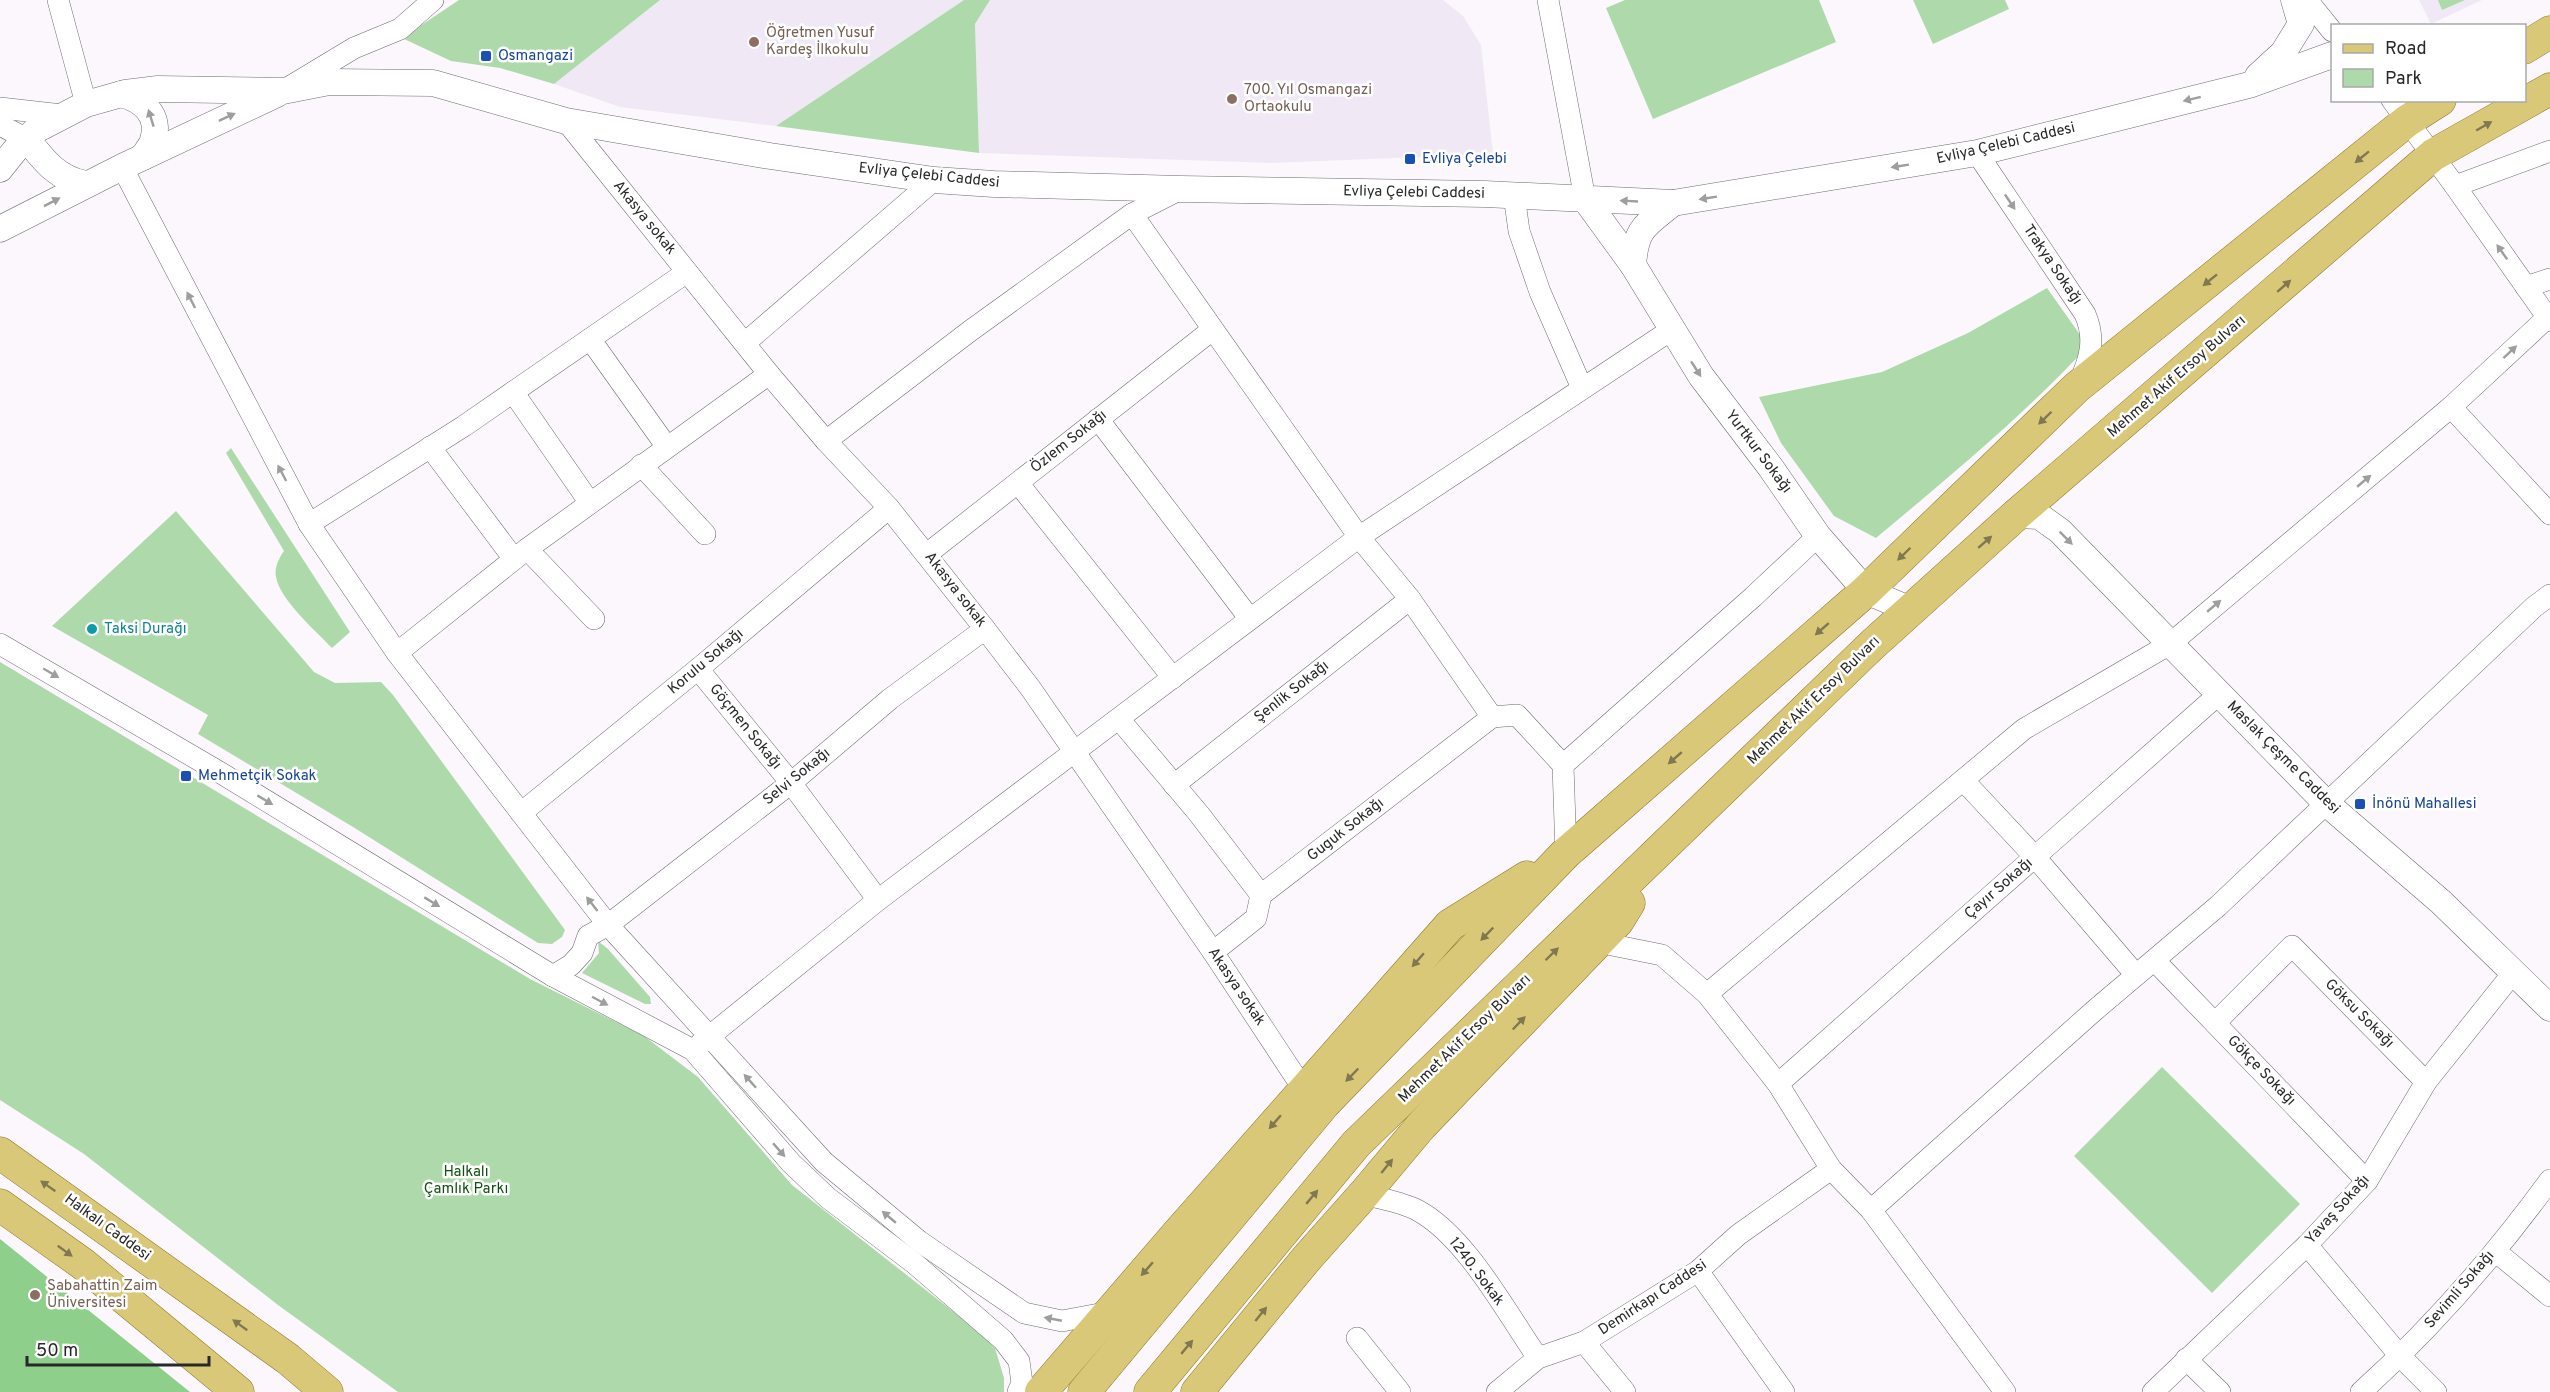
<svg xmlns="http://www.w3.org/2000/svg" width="2550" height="1392" viewBox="0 0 2550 1392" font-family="Overpass,sans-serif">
  <rect width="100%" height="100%" fill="#fbf7fd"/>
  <g fill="#f0e9f5">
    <polygon points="660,0 964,0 776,126 620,107 554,84"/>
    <polygon points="990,0 1443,0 1463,16 1481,45 1493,154 1272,163 979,153 975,24"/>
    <polygon points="2419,0 2482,0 2431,24"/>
  </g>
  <g fill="#aedaab">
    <polygon points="459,0 660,0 554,84 500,68 451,61 402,38"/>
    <polygon points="964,0 990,0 975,24 979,153 776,126"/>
    <polygon points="1625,0 1819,0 1836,42 1653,119 1606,8"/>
    <polygon points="1913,0 2005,0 2009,9 1933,44"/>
    <polygon points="2438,0 2465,0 2442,10"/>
    <path d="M2047 288 2088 346C2023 416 1949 477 1876 538L1834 516 1781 443 1759 397 1882 372 1968 333Z"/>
    <path d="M231 448 350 632 332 648C316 631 280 600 276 577 274 568 279 558 284 551L226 453Z"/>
    <polygon points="176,511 314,672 335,683 381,682 393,695 565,930 562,937 552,944 538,943 353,827 198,734 208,715 52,626"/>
    <polygon points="0,662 530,979 644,1036 698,1077 792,1185 978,1331 995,1348 1004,1378 1004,1392 398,1392 278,1305 84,1154 0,1100"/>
    <polygon points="598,941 608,949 650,997 651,1004 645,1004 582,973 599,953"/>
    <polygon points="2162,1067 2300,1204 2212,1293 2074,1156"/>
  </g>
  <polygon fill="#8fcf8c" points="0,1239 190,1392 0,1392"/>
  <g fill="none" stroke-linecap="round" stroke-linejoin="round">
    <defs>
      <g id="minor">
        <polyline points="58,0 86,104"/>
        <polyline points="1548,0 1585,199"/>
        <polyline points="2307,0 2332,31"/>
        <polyline points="291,86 354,48 400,29 433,0"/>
        <polyline points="2392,100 2455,186 2550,321"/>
        <polyline points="0,108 62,115"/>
        <polyline points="566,121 769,374 826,441 889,508 985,629 1031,689 1213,952 1304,1090"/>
        <polyline points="0,125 27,139"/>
        <path d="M1977 153 2085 314C2096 339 2090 359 2079 383"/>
        <polyline points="122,167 309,524 397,653 608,925 824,1162 919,1241 1024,1313 1062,1321 1110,1312"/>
        <polyline points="2455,186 2550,151"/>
        <polyline points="1514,195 1519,231 1540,292 1582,388"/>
        <polyline points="1132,214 1359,537 1410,599 1492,717 1517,715 1563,765 1566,853"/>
        <polyline points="2526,287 2550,279"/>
        <polyline points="590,339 667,447"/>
        <polyline points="745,343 934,180"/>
        <polyline points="513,392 590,503"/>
        <polyline points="2451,407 2550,514"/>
        <polyline points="1098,419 1250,619"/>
        <polyline points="826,441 970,331 1132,214 1181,189"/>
        <polyline points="430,447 514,559"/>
        <polyline points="641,465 705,534"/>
        <polyline points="1018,483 1173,678"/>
        <polyline points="309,524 464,426 687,272"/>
        <polyline points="527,549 594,619"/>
        <polyline points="927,554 1212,330"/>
        <polyline points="0,644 216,770 553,976 693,1050 791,1163 828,1198 914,1263 1003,1340 1019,1361 1022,1383 1018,1392"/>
        <polyline points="397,653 527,549 769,374"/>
        <polyline points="698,669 791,783 878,900"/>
        <polyline points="1119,719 1199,814 1261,895"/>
        <polyline points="1563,765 1753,597 1818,536"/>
        <polyline points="1963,780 2035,857 2136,975"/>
        <polyline points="1174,785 1410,599"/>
        <polyline points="521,813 698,669 889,508"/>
        <polyline points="1597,942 1662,955 1707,994 1778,1084 1831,1169 1871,1210 2005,1392"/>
        <polyline points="1213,952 1256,918 1261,895 1492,717"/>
        <polyline points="2155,961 2367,1181"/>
        <polyline points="553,976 571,965 582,953 588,936 608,925 791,783 890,699 985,629"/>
        <polyline points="1707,994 2024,729 2170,644 2451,407 2547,318"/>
        <polyline points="2215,1023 2292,946 2426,1082"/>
        <polyline points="700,1044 878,900 1359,537 1671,330"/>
        <polyline points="1778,1084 2219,694"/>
        <path d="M1364 1194C1381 1199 1402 1202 1417 1210 1466 1236 1506 1312 1538 1358"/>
        <polyline points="1871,1210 2095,1010 2218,906 2534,607 2550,595"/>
        <polyline points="2307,1245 2400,1356 2436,1392"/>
        <polyline points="2495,1251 2550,1296"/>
        <polyline points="1698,1271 1784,1392"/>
        <polyline points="1357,1338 1400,1392"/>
        <polyline points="1584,1342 1625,1392"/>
        <polyline points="2186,1359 2220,1392"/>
        <polyline points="1497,1392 1538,1358 1584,1342 1698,1271 1738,1235 1831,1169"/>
        <polyline points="2153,1392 2307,1245 2367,1181 2426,1082 2513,973"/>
        <path d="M2361 1392C2433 1327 2493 1258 2550 1180"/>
      </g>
      <g id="tertiary">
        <polyline points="2258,76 2283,53 2301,24 2294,0"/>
        <path d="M121 94C142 99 161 115 153 140 152 145 146 152 143 157"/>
        <path d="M27 139C44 161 58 179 86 184"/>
        <polyline points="0,169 16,149 36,130 86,104 125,93 158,89 283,91 329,82 433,83 566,121 770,156 934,180 994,184 1181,189 1485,194 1673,203 1977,153 2249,85 2332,55"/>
        <polyline points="1585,199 1633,265 1701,376 1771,468 1818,536 1866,591 1911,610"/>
        <polyline points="0,229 122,167 277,94"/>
        <path d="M1633 265C1636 227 1645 226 1673 203"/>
        <polyline points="2016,515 2039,516 2060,531 2326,803 2441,902 2550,1008"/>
      </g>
      <g id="primary">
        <polyline points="2524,48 2550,32"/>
        <polyline points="0,1153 288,1359 327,1392"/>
        <polyline points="0,1205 83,1264 238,1392"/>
        <polyline points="1041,1392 1178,1233 1450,925 1527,877"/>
        <polyline points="1084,1392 1324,1104 1566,853 1866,591 2077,387 2407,121 2440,100"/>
        <polyline points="1150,1392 1356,1144 1872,645 2016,515 2433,155 2550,89"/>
        <polyline points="1197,1392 1307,1258 1364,1194 1421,1126 1618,921 1629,903"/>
      </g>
    </defs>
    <use href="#minor" stroke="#6e6b70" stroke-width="22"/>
    <use href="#tertiary" stroke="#6e6b70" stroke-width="27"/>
    <use href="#primary" stroke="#8c7823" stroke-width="33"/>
    <use href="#minor" stroke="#fff" stroke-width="21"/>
    <use href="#tertiary" stroke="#fff" stroke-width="26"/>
    <use href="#primary" stroke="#dac879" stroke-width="32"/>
  </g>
  <defs><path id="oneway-solid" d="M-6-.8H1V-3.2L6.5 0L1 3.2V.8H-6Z" transform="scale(1.5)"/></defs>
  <g fill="#9e9e9f">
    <use href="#oneway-solid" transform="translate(2192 99) rotate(166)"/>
    <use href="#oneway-solid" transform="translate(227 117) rotate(-25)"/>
    <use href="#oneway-solid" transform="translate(151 118) rotate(-107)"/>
    <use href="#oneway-solid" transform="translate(1900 166) rotate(171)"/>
    <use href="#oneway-solid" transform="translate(1708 198) rotate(171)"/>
    <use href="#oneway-solid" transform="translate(1629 201) rotate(-177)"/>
    <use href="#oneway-solid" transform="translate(52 202) rotate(-27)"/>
    <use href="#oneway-solid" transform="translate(2010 202) rotate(56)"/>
    <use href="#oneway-solid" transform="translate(2502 252) rotate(-125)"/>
    <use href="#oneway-solid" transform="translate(191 300) rotate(-117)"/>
    <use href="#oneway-solid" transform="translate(2510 352) rotate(-43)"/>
    <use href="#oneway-solid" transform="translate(1696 369) rotate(57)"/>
    <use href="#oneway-solid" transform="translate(282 473) rotate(-118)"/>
    <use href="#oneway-solid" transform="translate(2364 481) rotate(-40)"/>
    <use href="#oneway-solid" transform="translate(2066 538) rotate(45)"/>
    <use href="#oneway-solid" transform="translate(2214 606) rotate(-40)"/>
    <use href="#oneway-solid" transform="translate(51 673) rotate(30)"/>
    <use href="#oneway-solid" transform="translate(265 800) rotate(31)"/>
    <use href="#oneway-solid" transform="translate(432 902) rotate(31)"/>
    <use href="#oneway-solid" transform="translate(592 904) rotate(-128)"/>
    <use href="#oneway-solid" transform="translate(600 1001) rotate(28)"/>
    <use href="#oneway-solid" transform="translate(750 1081) rotate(-132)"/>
    <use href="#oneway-solid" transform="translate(779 1150) rotate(49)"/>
    <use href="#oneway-solid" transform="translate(889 1217) rotate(-140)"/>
    <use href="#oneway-solid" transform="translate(1053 1319) rotate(-169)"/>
  </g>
  <g fill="#817851">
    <use href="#oneway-solid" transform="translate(2484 126) rotate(-30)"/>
    <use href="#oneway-solid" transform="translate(2362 157) rotate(141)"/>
    <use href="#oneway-solid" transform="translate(2210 280) rotate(141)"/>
    <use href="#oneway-solid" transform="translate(2284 286) rotate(-41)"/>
    <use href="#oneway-solid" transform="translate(2045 418) rotate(136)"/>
    <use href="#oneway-solid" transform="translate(1985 542) rotate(-41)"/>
    <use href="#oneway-solid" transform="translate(1904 554) rotate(136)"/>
    <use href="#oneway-solid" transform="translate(1822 629) rotate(139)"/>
    <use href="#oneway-solid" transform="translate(1675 758) rotate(139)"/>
    <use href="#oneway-solid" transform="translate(1487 934) rotate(134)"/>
    <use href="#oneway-solid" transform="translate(1552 954) rotate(-44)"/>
    <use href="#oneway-solid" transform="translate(1418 960) rotate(131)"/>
    <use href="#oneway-solid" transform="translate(1519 1023) rotate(-46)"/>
    <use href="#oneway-solid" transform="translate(1352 1075) rotate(134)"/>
    <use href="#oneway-solid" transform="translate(1275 1122) rotate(131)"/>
    <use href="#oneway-solid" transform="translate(1387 1166) rotate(-51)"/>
    <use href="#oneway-solid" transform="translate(48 1186) rotate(-145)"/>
    <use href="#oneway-solid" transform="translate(1312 1197) rotate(-50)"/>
    <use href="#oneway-solid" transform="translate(65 1251) rotate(36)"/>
    <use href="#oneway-solid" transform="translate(1147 1269) rotate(131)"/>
    <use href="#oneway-solid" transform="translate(1261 1314) rotate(-51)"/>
    <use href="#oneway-solid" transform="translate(240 1325) rotate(-144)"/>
    <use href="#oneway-solid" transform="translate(1187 1347) rotate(-50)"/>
  </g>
  <g fill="#8d6e63" stroke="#fff" stroke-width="2">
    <circle cx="754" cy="42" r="6"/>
    <circle cx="1232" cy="99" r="6"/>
    <circle cx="35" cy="1295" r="6"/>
  </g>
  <g fill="#1a4fb4" stroke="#fff" stroke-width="2">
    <rect x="480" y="50" width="12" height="12" rx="3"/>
    <rect x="1404" y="153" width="12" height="12" rx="3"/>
    <rect x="180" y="770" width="12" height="12" rx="3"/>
    <rect x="2354" y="798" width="12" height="12" rx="3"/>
  </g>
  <circle fill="#0f9aa8" stroke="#fff" stroke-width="2" cx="92" cy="629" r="6"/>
  <g text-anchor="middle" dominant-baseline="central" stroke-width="5" stroke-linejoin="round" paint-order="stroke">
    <g font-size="15" fill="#785e54" stroke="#fff" text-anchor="start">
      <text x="766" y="33">Öğretmen Yusuf<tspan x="766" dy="17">Kardeş İlkokulu</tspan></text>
      <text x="1244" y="90">700. Yıl Osmangazi<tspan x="1244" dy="17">Ortaokulu</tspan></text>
      <text x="47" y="1286">Sabahattin Zaim<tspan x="47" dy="17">Üniversitesi</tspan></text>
    </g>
    <g font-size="15" fill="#164399" stroke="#fff" text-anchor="start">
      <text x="498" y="56">Osmangazi</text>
      <text x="1422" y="159">Evliya Çelebi</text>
      <text x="198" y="776">Mehmetçik Sokak</text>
      <text x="2372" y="804">İnönü Mahallesi</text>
    </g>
    <g font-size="15" fill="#282729" stroke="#fff">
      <text transform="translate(2006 144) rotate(-13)">Evliya Çelebi Caddesi</text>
      <text transform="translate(929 176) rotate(6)">Evliya Çelebi Caddesi</text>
      <text transform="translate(1414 193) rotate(1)">Evliya Çelebi Caddesi</text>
      <text transform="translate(644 218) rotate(51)">Akasya sokak</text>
      <text transform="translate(2052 265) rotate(56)">Trakya Sokağı</text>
      <text transform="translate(2177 377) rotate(-41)">Mehmet Akif Ersoy Bulvarı</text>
      <text transform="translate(1069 442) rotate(-38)">Özlem Sokağı</text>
      <text transform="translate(1758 452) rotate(53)">Yurtkur Sokağı</text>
      <text transform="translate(955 590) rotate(52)">Akasya sokak</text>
      <text transform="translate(706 662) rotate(-40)">Korulu Sokağı</text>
      <text transform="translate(1292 692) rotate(-38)">Şenlik Sokağı</text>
      <text transform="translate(1814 701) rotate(-44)">Mehmet Akif Ersoy Bulvarı</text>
      <text transform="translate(745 727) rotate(51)">Göçmen Sokağı</text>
      <text transform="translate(2283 758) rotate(45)">Maslak Çeşme Caddesi</text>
      <text transform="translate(797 777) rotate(-39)">Selvi Sokağı</text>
      <text transform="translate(1346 830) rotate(-38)">Guguk Sokağı</text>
      <text transform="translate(1999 889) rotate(-41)">Çayır Sokağı</text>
      <text transform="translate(1236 987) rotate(56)">Akasya sokak</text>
      <text transform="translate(2359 1014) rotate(45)">Göksu Sokağı</text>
      <text transform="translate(1465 1039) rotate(-44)">Mehmet Akif Ersoy Bulvarı</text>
      <text transform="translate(2261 1071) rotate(46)">Gökçe Sokağı</text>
      <text transform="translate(2338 1210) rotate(-48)">Yavaş Sokağı</text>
      <text transform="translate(107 1228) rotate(36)">Halkalı Caddesi</text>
      <text transform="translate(1476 1272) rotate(53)">1240. Sokak</text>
      <text transform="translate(2460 1290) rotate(-49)">Sevimli Sokağı</text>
      <text transform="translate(1653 1298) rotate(-33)">Demirkapı Caddesi</text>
    </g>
    <g font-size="15" fill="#0d838f" stroke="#fff" text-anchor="start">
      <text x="104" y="629">Taksi Durağı</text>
    </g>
    <g font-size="15" fill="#0f5011" stroke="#fff">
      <text x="466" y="1172">Halkalı<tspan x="466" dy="17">Çamlık Parkı</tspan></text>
    </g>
  </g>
  <rect x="2331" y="24" width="195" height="78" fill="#ffffff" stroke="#a9a9a9" stroke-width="1.5"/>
  <rect x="2343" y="44" width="30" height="9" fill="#dac879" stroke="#a9a9a9" stroke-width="1.5"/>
  <text x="2385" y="54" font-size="18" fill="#282729">Road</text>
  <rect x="2343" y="69" width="30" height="18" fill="#aedaab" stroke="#a9a9a9" stroke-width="1.5"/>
  <text x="2385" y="84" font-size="18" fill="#282729">Park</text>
  <path d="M27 1356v9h182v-9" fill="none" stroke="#282729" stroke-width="3"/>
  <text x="36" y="1356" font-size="18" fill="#282729" stroke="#ffffff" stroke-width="4.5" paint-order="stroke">50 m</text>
</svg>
